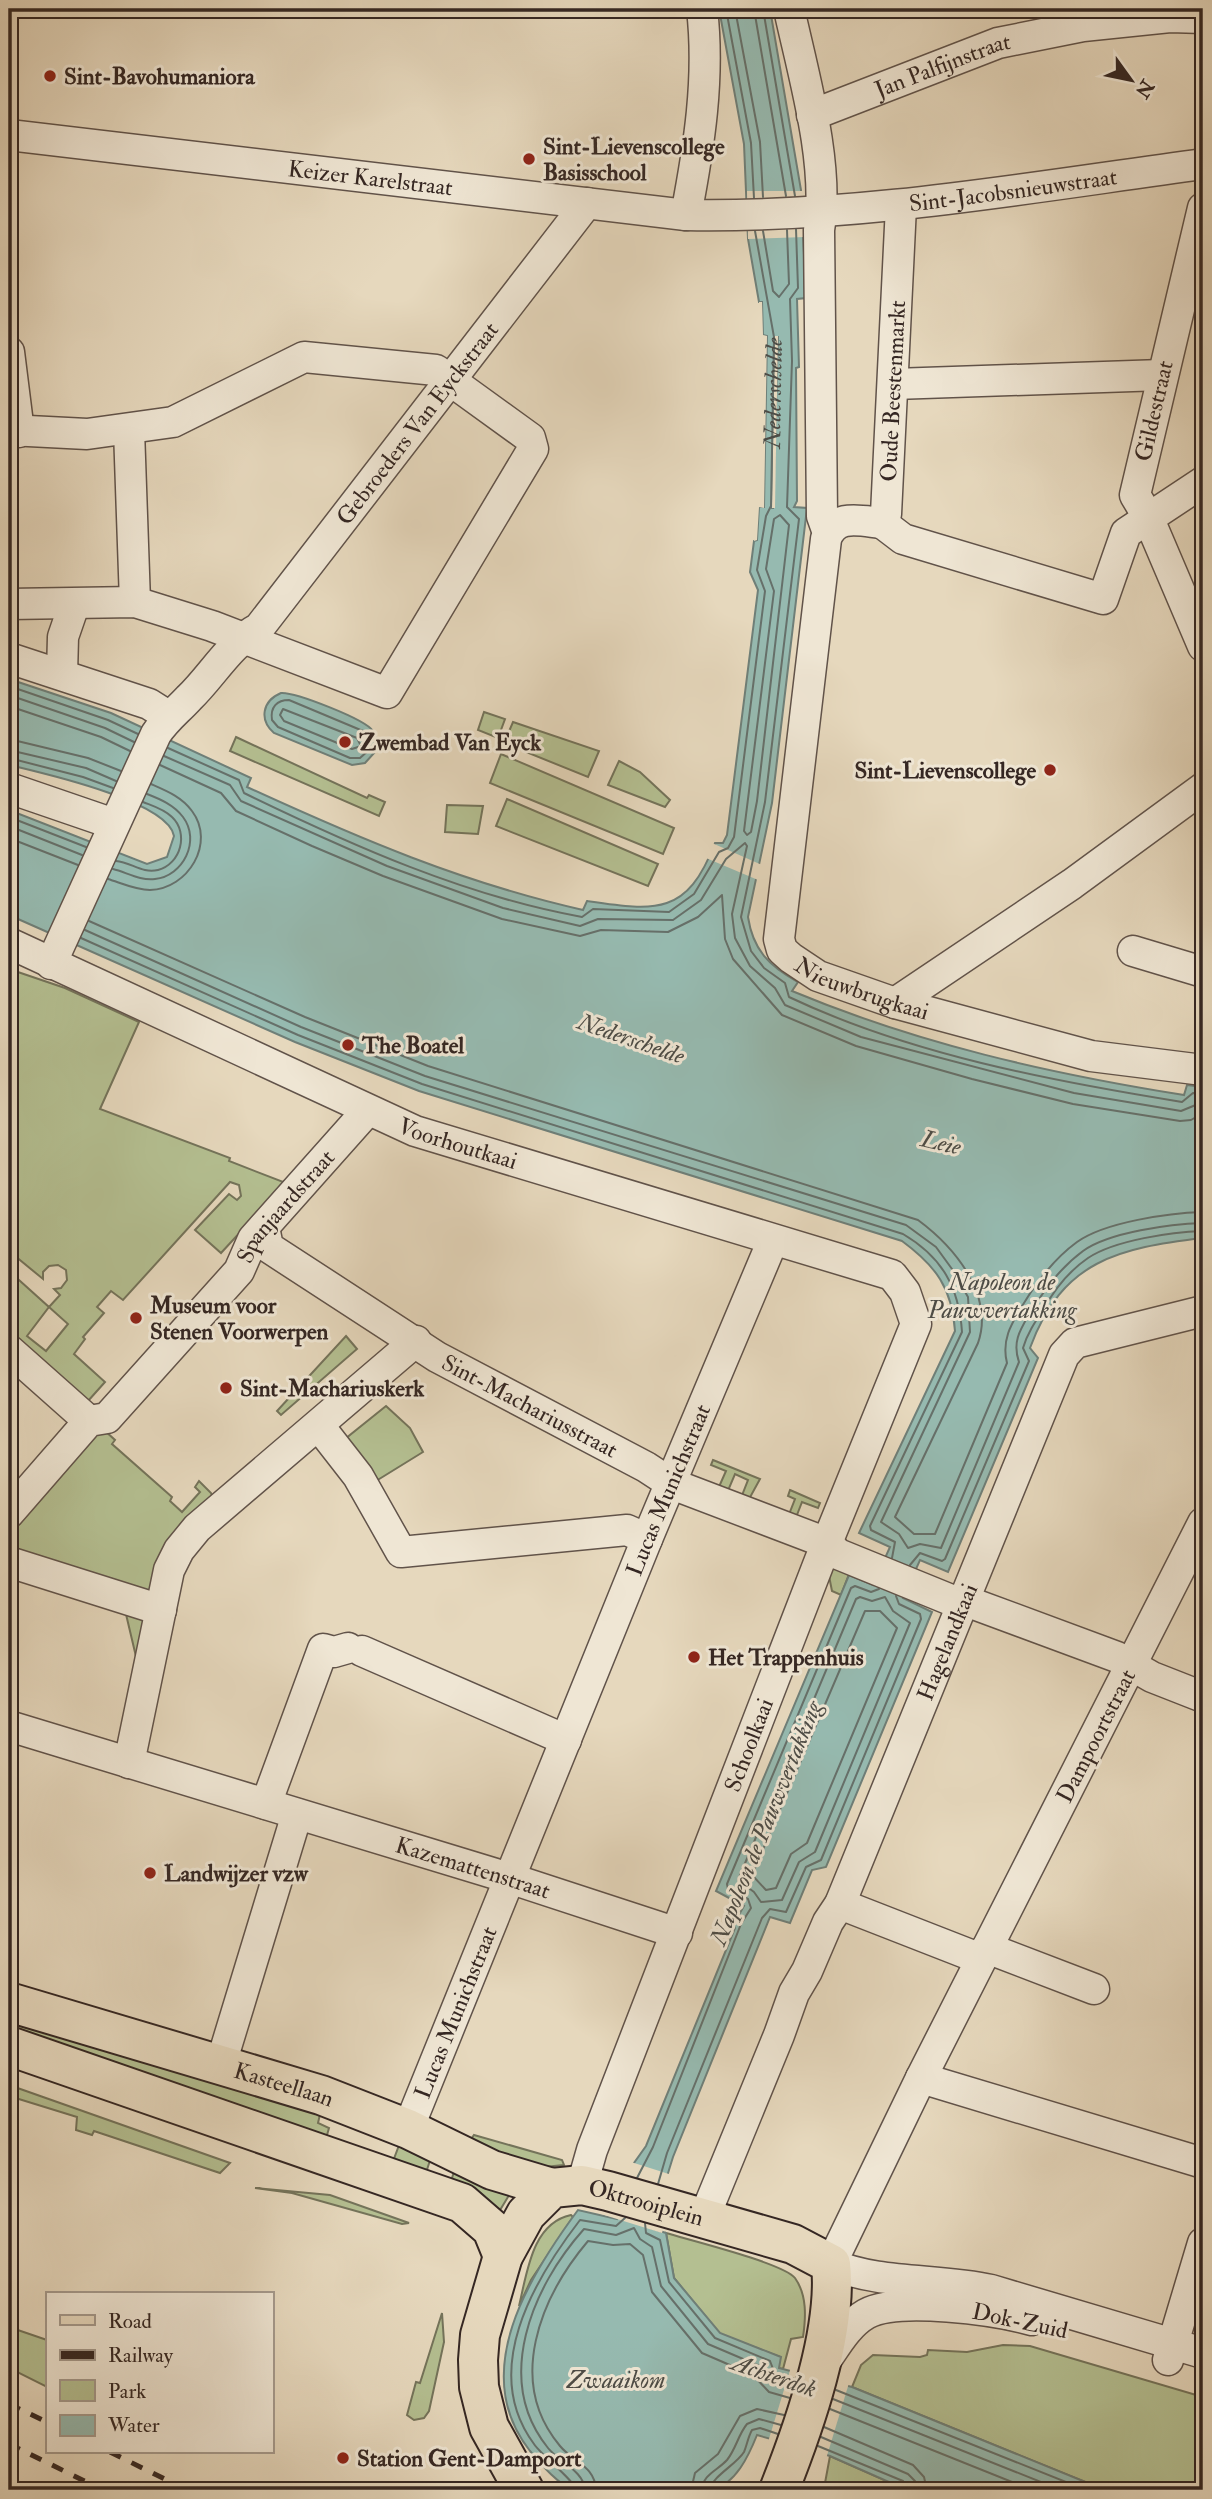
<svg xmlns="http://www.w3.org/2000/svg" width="1212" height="2499" font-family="'IM FELL Double Pica',serif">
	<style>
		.green { fill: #b4bf91; stroke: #74735a; stroke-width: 2; fill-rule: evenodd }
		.water { fill: #96bab0; stroke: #6f7f78; stroke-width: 2; fill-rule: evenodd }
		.pier { fill: #e6d8bd }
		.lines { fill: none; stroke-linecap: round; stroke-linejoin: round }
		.shore { stroke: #66706a; stroke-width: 2 }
		.minor-casing { stroke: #61534a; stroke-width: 33 }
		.major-casing { stroke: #352723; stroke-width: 42 }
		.minor { stroke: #efe6d4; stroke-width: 30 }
		.major { stroke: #e6d8bd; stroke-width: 38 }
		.rail { stroke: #352723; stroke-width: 5; stroke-dasharray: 12 12; stroke-linecap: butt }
		.poi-dot { fill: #8f2418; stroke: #efe6d4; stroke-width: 2.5 }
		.labels { text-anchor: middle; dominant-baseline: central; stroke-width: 6; stroke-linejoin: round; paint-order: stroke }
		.street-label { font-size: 23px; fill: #352723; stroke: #efe6d4 }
		.poi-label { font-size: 23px; font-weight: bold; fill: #352723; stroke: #efe6d4; text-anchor: start }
		.water-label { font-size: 24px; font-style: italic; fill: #4d4c46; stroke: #efe6d4 }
	</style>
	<rect width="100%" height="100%" fill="#e6d8bd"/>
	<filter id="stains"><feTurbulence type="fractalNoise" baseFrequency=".00286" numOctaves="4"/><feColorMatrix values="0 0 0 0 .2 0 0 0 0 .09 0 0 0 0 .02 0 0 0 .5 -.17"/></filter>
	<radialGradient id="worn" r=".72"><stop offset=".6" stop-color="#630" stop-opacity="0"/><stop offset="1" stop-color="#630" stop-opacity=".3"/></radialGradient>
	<g class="green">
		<path d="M484,712l21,7 -7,19 -20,-8z"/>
		<path d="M513,722l86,29 -11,26 -84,-34z"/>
		<path d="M236,737l131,61 2,-3 16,7 -6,14 -149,-65z"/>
		<path d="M501,754l173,74 -11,26 -173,-71z"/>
		<path d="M619,761l21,11 30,28 -5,7 -57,-22z"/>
		<path d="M507,799l151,65 -10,22 -152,-60z"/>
		<path d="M447,805l36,1 -5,28 -33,-2z"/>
		<path d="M9,969l56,19 74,34 -39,87 130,49 -1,3 54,21 6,-3 -68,74 -26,-23 34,-36 8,6 4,-4 -2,-11 -9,-3 -107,118 -12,-9 -14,16 7,6 -21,24 2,2 -11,15 31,28 -17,19 -79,-68v-62l40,36 11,-12 -6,-6 7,-1 6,-8 -1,-10 -8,-5 -9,1 -6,6v7l-34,-28zM49,1307l19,17 -22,27 -19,-15z"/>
		<path d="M346,1336l11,13 -76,66 -4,-4z"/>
		<path d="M386,1406l24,22 13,24 -47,29 -31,-42z"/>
		<path d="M104,1430l11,10 -3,4 60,53 -2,4 12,11 18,-20 -5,-5 4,-6 12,12 3,8 -65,90 -9,25 4,5 -6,44 -13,-55 -116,-62v-19l87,-98z"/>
		<path d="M713,1460l47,19 -12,22 -7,-3 7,-18 -13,-6 -8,19 -9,-4 8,-18 -15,-6z"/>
		<path d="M790,1490l30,13 -2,5 -16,-6 -7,18 -7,-3 7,-18 -7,-3z"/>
		<path d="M832,1567l19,2 -10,26 -9,-4 -3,-15z"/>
		<path d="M9,2016l312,94 -3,13 11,5 -4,14 -316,-110z"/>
		<path d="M9,2085l221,78 -10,10 -126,-42 -2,4 -16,-5 1,-13 -68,-21z"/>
		<path d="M474,2135l88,25 2,5 -30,3 -65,-26z"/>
		<path d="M401,2140l31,14 -7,22 -33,-12z"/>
		<path d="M456,2166l55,26 -14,23 -47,-31z"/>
		<path d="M255,2188l75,7 79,28 -7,1 -110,-31z"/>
		<path d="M571,2215l2,2 -42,63 -12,26c8,-33 13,-83 52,-91z"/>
		<path d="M666,2233c23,7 117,30 129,45 12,17 11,39 8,59l-12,2 -8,30 -5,-1 2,-11 -60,-23 -46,-56z"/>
		<path d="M442,2313l2,29 -15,69 -5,7 -10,2 -7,-5 9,-33 4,1z"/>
		<path d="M9,2327l38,13v47l-38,-19z"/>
		<path d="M1003,2345l27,1 173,51v93h-98l-253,-103 9,-22 12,-10 47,2 7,-2 1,-5 39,2z"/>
		<path d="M830,2456l77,34h-52l-30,-7z"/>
	</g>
	<g class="water">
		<path d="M719,9h51l31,181 5,108 -9,1 2,68 -3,1 1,133 -3,6 13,1 -35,295 -24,114c5,33 21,49 50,65l-6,9c127,53 255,82 392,104l3,-10 16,2v151c-84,10 -141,22 -173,110l8,10 -90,214 -28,-12 -17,38 29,14 -106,255 -14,3 -22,53 -20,-6 -97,240 -22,71 15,5 8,45 46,55 61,24 -2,11 73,19 253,103h-198l-77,-34 -73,-21c-8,20 -21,49 -45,55 -20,5 -54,0 -75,0 -15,0 -50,5 -63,0 -17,-6 -33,-26 -44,-39 -62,-78 -1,-175 48,-241l39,9 17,-56 12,-17 89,-218 -2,-3 11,-19 -28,-15 133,-316 24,10 17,-38 -31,-14 96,-202c-3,-43 -19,-65 -53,-90l-483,-150 -124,-49 -286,-127v-105l138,54 20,-7 7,-21c-6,-35 -132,-63 -165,-71v-86l102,34 140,65 -4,9c111,51 216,96 336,123l4,-9c69,10 100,15 128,-58h8l4,-8 31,-245 -8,-18 4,-31 3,-1 2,-33h5l3,-171 -4,-1 -1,-33h-3l-11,-63 -4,-95zM775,337h3l-5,171h-1z"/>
		<path d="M281,693c14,-1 84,26 92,38 4,6 4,13 2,21l-10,11 -13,2 -78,-32c-15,-13 -12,-32 7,-40z"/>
	</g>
	<g class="pier">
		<path d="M747,191h56l2,46 -57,2z"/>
		<path d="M759,302h3l1,33 4,1 -3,172 -5,-1 -2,33 -3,1 3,-37h4l2,-165 -3,-3z"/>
		<path d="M775,336h3l-3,172h-3z"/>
		<path d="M712,843l50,22 -4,15 -52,-22z"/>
		<path d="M631,2162l41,13 -17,51 8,3 -1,4 -61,-19 13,1z"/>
		<path d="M791,2367l58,16 -23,76 -58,-17z"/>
	</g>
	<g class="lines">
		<g class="shore">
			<path d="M726,9l25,134 3,55"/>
			<path d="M735,9l25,133 3,55"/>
			<path d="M754,9l32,187"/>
			<path d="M763,9l32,187"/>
			<path d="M796,229l2,59 -8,11 2,62 -5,146 12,12 -34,283 -24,115 10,34 13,17 21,15 4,14c120,57 262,84 393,105l11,-9 10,1"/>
			<path d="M763,231l10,60 6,6 10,-13 -2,-54"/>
			<path d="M780,515l9,10 -32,276 -6,31 -4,3 -3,-4 30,-240 -8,-22 8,-50z"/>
			<path d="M9,686l99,34 30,14"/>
			<path d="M9,695l96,33 29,14"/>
			<path d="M289,700l74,31 6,9v10l-9,8h-10l-72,-31 -6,-7c-2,-13 5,-20 17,-20z"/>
			<path d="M9,706l92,31 29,14"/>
			<path d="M283,709l74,29 4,8 -9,3 -68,-28 -4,-6z"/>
			<path d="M9,739l79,19 33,13"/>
			<path id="s1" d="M168,748l71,32 5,13c107,52 221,103 338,124l11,-8 76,3 25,-18 25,-42 9,-4 6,-11 31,-246 -8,-21 9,-54 5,-10 3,-169 -19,-106"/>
			<path d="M9,750l77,18 30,13"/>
			<path d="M164,756l66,29 11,16 146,65 116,42 77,18 18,-7 75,1 28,-20 25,-41 19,-16 2,3 -15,68 3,24 15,28 25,22 10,17 76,32 213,56 107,18 22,-9"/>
			<path d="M9,758l74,19 30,11"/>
			<path d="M160,765l61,28 15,18 76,35 71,30 119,43 78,17 21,-6 67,2 30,-15 24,-22 3,44 8,20 49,56 74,31 116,33 101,25 107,17 11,-1 12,-7"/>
			<path d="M9,817l77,30"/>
			<path d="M9,826l73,29"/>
			<path d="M9,838l69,27"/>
			<path d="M116,861c15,1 26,13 42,9 23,-6 31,-37 14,-53 -8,-8 -19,-11 -29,-15"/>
			<path d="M113,869c13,3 27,12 42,10 28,-3 46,-38 28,-62 -9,-12 -23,-18 -36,-23"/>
			<path d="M108,879c13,4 28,11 42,11 38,-1 66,-47 42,-79 -10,-14 -25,-20 -41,-27"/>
			<path d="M89,921l216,96 123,49 490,154c35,26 77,74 60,123l-83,174 19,17h21l72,-171c-6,-24 5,-40 17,-60 14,-23 31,-45 53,-61 28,-20 92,-29 126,-30"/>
			<path d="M85,930l216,97 124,49 481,149 30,22 16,22 16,28 2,35 -89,190 18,12 9,14 12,-4 21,4 78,-186c-7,-20 1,-32 11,-49 15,-24 30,-45 53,-62 26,-19 88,-27 120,-28"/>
			<path d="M81,938l217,97 124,49 481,150c39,23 56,53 59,98l-92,194 1,4 24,12 -3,16"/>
			<path d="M910,1565l10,-12 22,8 3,-2 84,-198 -6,-13c4,-14 12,-26 20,-38 11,-20 26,-39 45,-52 27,-18 84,-26 115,-27"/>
			<path d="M860,1597l12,4 13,-4 8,14 17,12 -95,229 -16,10 -17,38 -21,2 -7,-10 -16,-12 118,-281z"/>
			<path d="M865,1611h15l17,17 -90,215 -16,11 -15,34 -10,2 -14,-15z"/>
			<path d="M637,2178l16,-31 88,-223 10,-16 -3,-9 -20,-10 -1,-5 124,-296 4,-2 16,6 8,-3"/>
			<path d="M658,2184l9,-31 95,-235 8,-9 16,3 20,-45 15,-7 100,-241 -1,-5 -21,-10 -3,-8"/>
			<path d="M645,2223l1,10 14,7 9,42 46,56 55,23 5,13 20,5"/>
			<path d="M836,2390l250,100"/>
			<path d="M833,2399l228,91"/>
			<path d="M830,2409l202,81"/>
			<path d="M824,2427l89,38 11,12 3,13"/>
			<path d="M821,2437l87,37 7,7 1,9"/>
			<path d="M818,2446l85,35 4,9"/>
			<path d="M576,2490c0,-8 -34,-34 -42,-46 -54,-73 -1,-163 46,-224l36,6 9,-8"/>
			<path d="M585,2490c-1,-19 -26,-28 -37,-42 -55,-68 -16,-161 36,-219l32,6 18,-7 6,11 12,8 9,39 47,58 54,23 11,15 20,6"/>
			<path d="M596,2490c-1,-24 -23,-28 -36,-44 -54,-64 -20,-148 28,-205l25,4 17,-1 13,11 9,37 50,61 51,22 16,17 21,6"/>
			<path d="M691,2490l4,-17 23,-19 22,-38 17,-7 27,6"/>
			<path d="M702,2490c1,-16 15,-19 25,-30 9,-11 11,-25 20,-36l12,-5 22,6"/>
			<path d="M710,2490c2,-14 26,-25 34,-38 3,-7 4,-15 8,-22l8,-2 18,6"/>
		</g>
		<defs>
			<g id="minor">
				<path d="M789,9c14,64 41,156 30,221l3,286 6,17"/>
				<path id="s2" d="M812,115l186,-72 85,-17 87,-9 33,1"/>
				<path id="s3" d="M9,135l677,80c174,3 345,-28 517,-51"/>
				<path id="s4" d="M901,206l-15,308 -4,9c-22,-2 -47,-10 -56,16l-47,400 3,11 9,8 27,18 77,27 196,53 112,14"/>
				<path d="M1203,208l-68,287 13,22 55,129"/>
				<path d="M686,215c13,-68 24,-137 16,-206"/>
				<path d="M9,352l10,80"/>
				<path d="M894,384l268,-9"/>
				<path d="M9,430l78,4 86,-12 131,-65 132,13 94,68 3,11 -146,244 -175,-67 -77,-24 -126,2"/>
				<path d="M129,430l6,172"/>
				<path d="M882,523l21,16 200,60 23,-66 77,-51"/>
				<path d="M9,658l140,46 19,12"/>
				<path d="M62,674l1,-37 11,-32"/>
				<path d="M9,788l105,36"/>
				<path id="s5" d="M9,943l406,188 477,144 13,17 11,32 -96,236 -228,590 -10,35"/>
				<path d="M1133,951l70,21"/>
				<path id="s6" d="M51,964l105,-230c10,-15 21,-23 33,-36 24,-23 40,-54 70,-70l328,-425"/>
				<path d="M895,1003l177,-119 131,-96"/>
				<path id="s7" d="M264,1227l4,20 169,110 209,110 26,17 155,59 11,11 113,46h12l154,57 35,20 51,20"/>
				<path d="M9,1350l80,71"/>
				<path d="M319,1426l39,50 43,76 226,-22 20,9"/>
				<path id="s8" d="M9,1513l80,-92 18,-3 132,-147 14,-32 114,-128"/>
				<path d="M1203,1523l-282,555 -90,186c49,21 107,14 160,26l212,63"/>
				<path d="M9,1562l152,48"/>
				<path d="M362,1651l204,89"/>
				<path id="s9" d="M9,1726l500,152 168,55"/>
				<path d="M129,1763l40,-193 10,-20 18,-22 219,-187"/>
				<path d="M266,1804l57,-155 11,3 14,-4"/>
				<path d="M840,1904l141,55"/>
				<path d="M987,1948l107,41"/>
				<path d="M220,2067l77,-253"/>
				<path d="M921,2078l282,85"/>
				<path id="s10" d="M408,2129l239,-590 126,-299"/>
				<path id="s11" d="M704,2218l75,-183 15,-42 13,-22 21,-49 12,-18 224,-549 11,-12 128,-32"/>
				<path d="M1168,2360l35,-117"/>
				<path d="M824,2363c12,-17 23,-38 42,-49 32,-18 130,-4 166,6"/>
			</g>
			<g id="major">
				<path id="s12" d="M9,2002l312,93 87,34 84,41 60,18"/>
				<path d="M9,2046l453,157 30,26 11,27"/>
				<path id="s13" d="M524,2490l-35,-63 -10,-40 -1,-27 2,-25 23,-79 23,-42 26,-26 30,-3 26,6 185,53 38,20c7,68 -27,163 -52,226"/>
			</g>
		</defs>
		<use href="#minor" class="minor-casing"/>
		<use href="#major" class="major-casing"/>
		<use href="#minor" class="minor"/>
		<use href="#major" class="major"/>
		<g class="rail">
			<path d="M9,2404l38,18"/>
			<path d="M9,2444l94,46"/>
			<path d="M110,2452l77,38"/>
		</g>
	</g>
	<g class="poi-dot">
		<circle cx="50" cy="76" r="7"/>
		<circle cx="529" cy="159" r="7"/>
		<circle cx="345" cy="742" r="7"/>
		<circle cx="1050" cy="770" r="7"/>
		<circle cx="348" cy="1045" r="7"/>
		<circle cx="136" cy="1318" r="7"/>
		<circle cx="226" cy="1388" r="7"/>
		<circle cx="694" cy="1657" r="7"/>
		<circle cx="150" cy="1873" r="7"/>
		<circle cx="343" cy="2458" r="7"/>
	</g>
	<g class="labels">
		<g class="street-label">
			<text stroke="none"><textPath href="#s2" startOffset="140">Jan Palfijnstraat</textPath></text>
			<text stroke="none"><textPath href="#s3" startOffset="364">Keizer Karelstraat</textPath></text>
			<text stroke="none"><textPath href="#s3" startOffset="1010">Sint-Jacobsnieuwstraat</textPath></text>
			<text transform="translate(893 391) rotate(-87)">Oude Beestenmarkt</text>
			<text transform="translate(1154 411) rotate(-77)">Gildestraat</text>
			<text stroke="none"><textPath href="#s6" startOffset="660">Gebroeders Van Eyckstraat</textPath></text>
			<text stroke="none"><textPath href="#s4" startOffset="887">Nieuwbrugkaai</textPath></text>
			<text stroke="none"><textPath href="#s5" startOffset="492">Voorhoutkaai</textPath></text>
			<text stroke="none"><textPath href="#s8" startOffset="418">Spanjaardstraat</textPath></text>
			<text stroke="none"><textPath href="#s7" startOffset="327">Sint-Machariusstraat</textPath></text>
			<text stroke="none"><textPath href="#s10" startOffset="690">Lucas Munichstraat</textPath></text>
			<text stroke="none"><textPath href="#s11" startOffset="626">Hagelandkaai</textPath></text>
			<text transform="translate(1096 1736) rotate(-63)">Dampoortstraat</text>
			<text transform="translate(749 1745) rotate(-69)">Schoolkaai</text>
			<text stroke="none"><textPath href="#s9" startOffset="485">Kazemattenstraat</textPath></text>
			<text stroke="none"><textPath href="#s10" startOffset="126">Lucas Munichstraat</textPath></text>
			<text stroke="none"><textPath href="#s12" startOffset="287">Kasteellaan</textPath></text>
			<text stroke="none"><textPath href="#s13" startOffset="429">Oktrooiplein</textPath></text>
			<text transform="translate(1020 2321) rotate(12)">Dok-Zuid</text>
		</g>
		<g class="poi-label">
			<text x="64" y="76">Sint-Bavohumaniora</text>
			<text x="543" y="146">Sint-Lievenscollege<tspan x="543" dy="26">Basisschool</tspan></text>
			<text x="359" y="742">Zwembad Van Eyck</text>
			<text x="1036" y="770" text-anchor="end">Sint-Lievenscollege</text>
			<text x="362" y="1045">The Boatel</text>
			<text x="150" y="1305">Museum voor<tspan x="150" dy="26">Stenen Voorwerpen</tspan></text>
			<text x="240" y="1388">Sint-Machariuskerk</text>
			<text x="708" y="1657">Het Trappenhuis</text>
			<text x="164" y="1873">Landwijzer vzw</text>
			<text x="357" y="2458">Station Gent-Dampoort</text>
		</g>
		<g class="water-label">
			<text stroke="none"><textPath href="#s1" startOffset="1094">Nederschelde</textPath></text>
			<text transform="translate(631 1039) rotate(19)">Nederschelde</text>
			<text transform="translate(941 1143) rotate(13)">Leie</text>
			<text x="1002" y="1282">Napoleon de<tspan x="1002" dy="28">Pauwvertakking</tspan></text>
			<text transform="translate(766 1823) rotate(-68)">Napoleon de Pauwvertakking</text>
			<text transform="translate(774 2376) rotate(19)">Achterdok</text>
			<text x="616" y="2380">Zwaaikom</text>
		</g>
	</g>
	<rect width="1212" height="2499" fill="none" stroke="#e6d8bd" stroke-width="35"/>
	<rect x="10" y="10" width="1191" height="2478" fill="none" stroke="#352723" stroke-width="3.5"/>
	<rect x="18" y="18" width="1177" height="2464" fill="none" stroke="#352723" stroke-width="2"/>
	<rect x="46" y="2292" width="228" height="161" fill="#efe6d4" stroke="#a59a8d" stroke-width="2"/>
	<rect x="60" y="2315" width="35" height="10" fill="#e6d8bd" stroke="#a59a8d" stroke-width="2"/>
	<text x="108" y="2328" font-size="21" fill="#352723">Road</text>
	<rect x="60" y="2350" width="35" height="10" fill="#352723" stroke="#a59a8d" stroke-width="2"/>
	<text x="108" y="2362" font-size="21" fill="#352723">Railway</text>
	<rect x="60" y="2380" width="35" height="21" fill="#b4bf91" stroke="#a59a8d" stroke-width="2"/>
	<text x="108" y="2398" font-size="21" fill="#352723">Park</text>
	<rect x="60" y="2415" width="35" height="21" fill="#96bab0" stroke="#a59a8d" stroke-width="2"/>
	<text x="108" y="2432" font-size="21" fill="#352723">Water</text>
	<g transform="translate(1131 80) rotate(123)" stroke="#efe6d4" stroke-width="5" paint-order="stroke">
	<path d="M0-5L12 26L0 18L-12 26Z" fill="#352723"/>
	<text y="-10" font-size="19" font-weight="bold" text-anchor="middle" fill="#352723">N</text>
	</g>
	<rect width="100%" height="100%" filter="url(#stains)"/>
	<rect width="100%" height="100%" fill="url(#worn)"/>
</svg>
